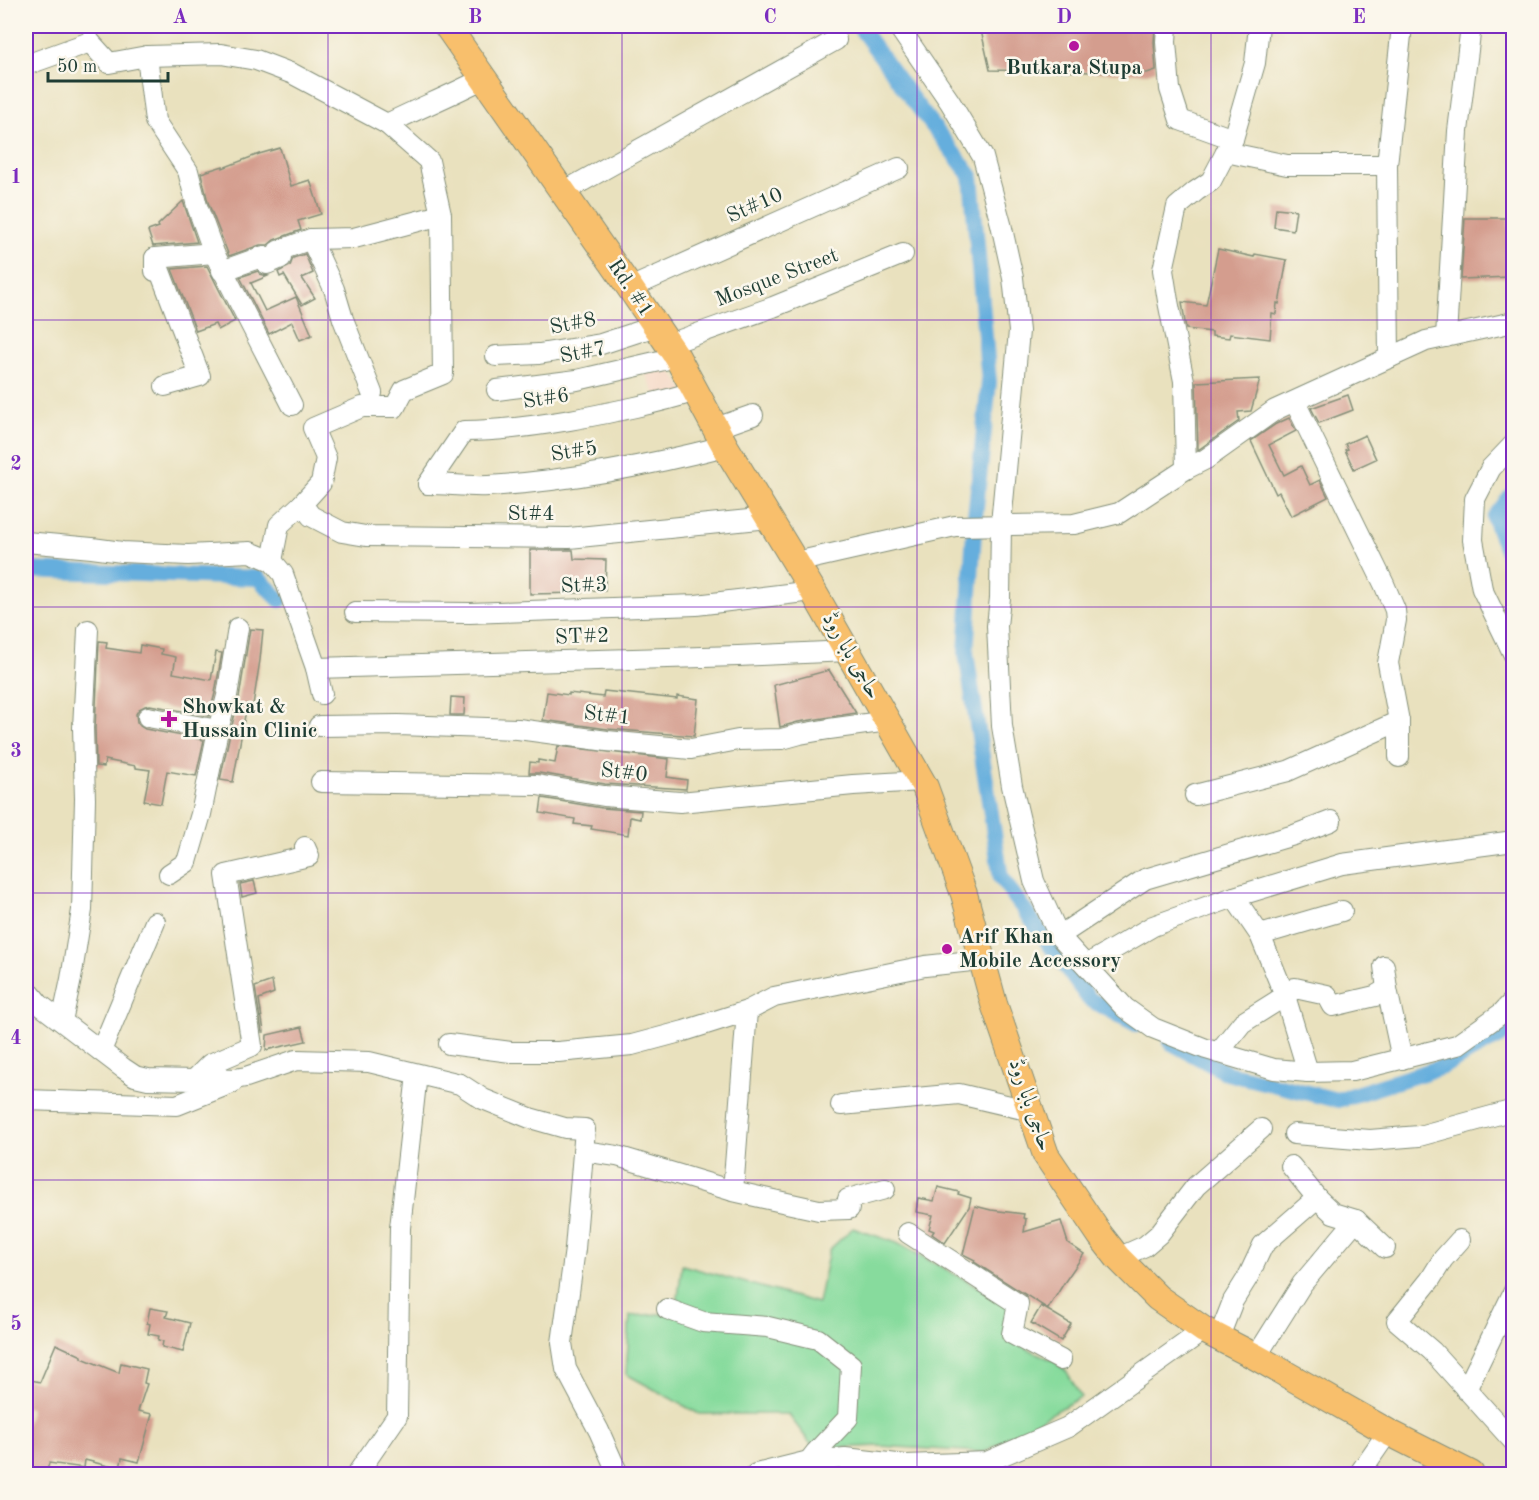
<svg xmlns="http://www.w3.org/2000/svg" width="1539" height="1500" font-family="'Old Standard TT',Amiri,serif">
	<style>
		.built { fill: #f4d3c0 }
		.green { fill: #87db9d; stroke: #538c68; stroke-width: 1.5 }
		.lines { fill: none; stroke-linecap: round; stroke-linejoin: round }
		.canal { stroke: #65aedd; stroke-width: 16 }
		.building { fill: #d49d8e }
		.minor-casing { stroke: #848f79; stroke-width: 22 }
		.major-casing { stroke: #848f79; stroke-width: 28 }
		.minor { stroke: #fff; stroke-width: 20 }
		.major { stroke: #f8bf6c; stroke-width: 26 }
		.grid { fill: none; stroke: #7b2cbf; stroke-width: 1.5; stroke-opacity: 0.55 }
		.poi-dot { fill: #b5179e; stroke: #fbf7ec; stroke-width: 2 }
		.labels { text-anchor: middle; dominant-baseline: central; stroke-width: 5; stroke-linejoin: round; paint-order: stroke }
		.poi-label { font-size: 21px; font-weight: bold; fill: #1f3d34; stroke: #fbf7ec; text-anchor: start }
		.street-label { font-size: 21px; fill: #1f3d34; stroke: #fbf7ec }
		.neatline { fill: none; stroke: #7b2cbf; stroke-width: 2 }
		.grid-label { font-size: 20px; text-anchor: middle; font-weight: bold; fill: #7b2cbf }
	</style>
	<rect width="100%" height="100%" fill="#fbf7ec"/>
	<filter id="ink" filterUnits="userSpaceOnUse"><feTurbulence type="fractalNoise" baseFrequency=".0167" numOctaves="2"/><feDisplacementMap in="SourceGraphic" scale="12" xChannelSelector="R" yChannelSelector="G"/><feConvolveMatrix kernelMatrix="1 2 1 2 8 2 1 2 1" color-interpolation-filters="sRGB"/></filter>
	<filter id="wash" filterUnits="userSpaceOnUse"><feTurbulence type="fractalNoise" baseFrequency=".008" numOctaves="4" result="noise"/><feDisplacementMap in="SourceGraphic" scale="24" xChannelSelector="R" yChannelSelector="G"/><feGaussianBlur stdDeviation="1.35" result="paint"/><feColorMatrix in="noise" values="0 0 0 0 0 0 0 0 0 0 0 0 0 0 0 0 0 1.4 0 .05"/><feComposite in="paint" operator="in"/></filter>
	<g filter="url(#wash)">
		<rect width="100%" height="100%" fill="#e9e1be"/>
		<path class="built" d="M664,362l22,30 -29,7 -13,-29z"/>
		<path class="green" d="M853,1228l44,15 85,46 29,17 -6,32 49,23 13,11 14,25 -97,55 -105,-6 -48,2 -15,3 -28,-37h-89l-73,-40 4,-58 46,-3 6,-48 136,38 11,-53z"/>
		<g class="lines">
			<g class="canal">
				<path d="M859,26l54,74 58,76 18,206 -14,135 -9,136 35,225 88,121 47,25"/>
				<path d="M1514,492l-20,26 20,51"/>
				<path d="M26,570l232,8 22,22"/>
				<path d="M1170,1042l57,31 110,27 105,-33 72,-39"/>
			</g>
		</g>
		<g id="blocks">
			<g class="building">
				<path d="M980,26h175l-1,17 2,27 -9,3 -157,-3z"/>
				<path d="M280,148l11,38 19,-6 11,34 -23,7 3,9 -27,10 -6,5h-8l-31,11 -21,-54 -7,-29 22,-7v2l36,-14z"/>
				<path d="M183,201l14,41 -44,4 -5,-15 11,-4 -1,-2z"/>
				<path d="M1276,208l20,2 -3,20 -19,-3z"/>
				<path d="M1465,218h44v59l-48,2z"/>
				<path d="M1218,249l36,8 1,-3 32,6 -8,44 -2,-1 -1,11 -4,-1 -2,26 -40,-5 -1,4 -17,-2v-4l-26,-3 -4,-27 24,3z"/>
				<path d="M305,254l8,19 -11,5 13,20 -13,7 -18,-30 -4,2 -2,-5 12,-6 3,-8z"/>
				<path d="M207,266l28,55 -17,9 -3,-6 -19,7 -24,-62z"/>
				<path d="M258,271l2,3 8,2 -17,7 14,28 31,-14 16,38 -12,5 -8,-18 -23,12 -29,-57z"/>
				<path d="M1260,379l-9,32 -13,1 1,9 -41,29 -2,-68z"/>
				<path d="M1348,395l5,15 -34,13 -8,-15z"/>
				<path d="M1289,418l7,13 -27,14 15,30 17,-9 9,19 10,-5 8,17 -37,19 -12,-24 -3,2 -25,-53 25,-17z"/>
				<path d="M1365,435l11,24 -22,10 -9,-19 3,-1 -3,-5z"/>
				<path d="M530,550h43l1,9 32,1 -1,31 -23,-1v3l-52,1z"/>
				<path d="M250,629l13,1 -3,30 -7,45 -6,-1 -14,78 -13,-2 10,-47 9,-35z"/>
				<path d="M99,641l8,1 -1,6 33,5 1,-8 22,4 -1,5 15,3 -3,16 38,7 5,-28 6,1 -7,40 -6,23 -59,-11 -5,1 -6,3 -3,5 1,8 3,4 5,3 59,11 -8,36 -29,-5 -6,33 -17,-3 6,-31 -14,-2v-2l-31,-6 -1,7 -8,-1 -1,-38z"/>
				<path d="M829,670l27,43 -58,9 -18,5 -6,-42z"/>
				<path d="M604,691l73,8v-3l21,3 -4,37 -86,-7 -65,-9 4,-28 22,3v-2l34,4z"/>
				<path d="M451,697l14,1 -1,17h-14z"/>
				<path d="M558,746l111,13 -2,18 20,3 -1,9 -81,-5 -66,-11h-10l1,-11 8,1v-3l17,3z"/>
				<path d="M542,798l60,10 39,3 -1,8 -10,-2 -2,18 -37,-6 1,-3 -18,-2 1,-5 -35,-6z"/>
				<path d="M254,881l3,12 -15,4 -2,-13z"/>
				<path d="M272,981l2,12 -15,6 5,33h-2l-7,-45z"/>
				<path d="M302,1027l4,14 -40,9 1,-15z"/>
				<path d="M938,1187l21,5 -1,2 13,4 -2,9 -24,36 -13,-9 2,-3 -5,-2 4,-14 -17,-3 2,-14 16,3z"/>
				<path d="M975,1206l16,4 33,4 -1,4 3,1 -2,13 37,-11 7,22 16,11 -20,29 -16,26 -74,-47 1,-2 -12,-6z"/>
				<path d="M1041,1306l30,18 -10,17 -30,-18z"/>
				<path d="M150,1308l18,3 -2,6 24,6 -7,29 -21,-5 1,-6 -5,-1 1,-4 -11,-2 2,-10 -3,-1z"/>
				<path d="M56,1344l26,12v2l37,15 2,-10 26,6 -3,14 3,1 -9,27 14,3 -13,48 -17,-4 -2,11 -35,-9 -1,8 -35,-5 -3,11h-20v-49l5,-17 -5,-1v-28l14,3z"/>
			</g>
		</g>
	</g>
	<g filter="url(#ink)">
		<use href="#blocks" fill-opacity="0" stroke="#848f79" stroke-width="1.5"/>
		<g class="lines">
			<defs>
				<g id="minor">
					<path d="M898,26l52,76 33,55 18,67 12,54 6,53 -18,193 -1,74 -3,28 5,100 10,60 22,95 25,55 66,72 28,20 53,21 68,20 34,3 44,-1 105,-26 45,-32 12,-13"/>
					<path d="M1167,26l-1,16 4,47 10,31 53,19"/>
					<path d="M90,42l19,21 38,-7 74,-2 35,6 37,14 94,50 42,37 12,54 2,159 -39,16 -9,17h-33l-49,21 13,30 -5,25 -19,21 -23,21 -7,36"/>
					<path d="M147,56l8,65 33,50 9,35 17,47 78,152"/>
					<path d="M26,65l64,-23"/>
					<path d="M387,124c32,-16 65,-29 97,-46"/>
					<path d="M1226,152l61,13h100"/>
					<path d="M563,192l273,-152"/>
					<path d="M311,239l23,50 9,30 29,74"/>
					<path d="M155,258l45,118 -35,10"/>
					<path d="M155,271v-13l59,-5"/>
					<path d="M222,271l42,-15 3,8 14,-6 -3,-7 33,-12 43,-1 87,-23"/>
					<path d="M630,288l269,-120"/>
					<path d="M1446,337l12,-206 13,-105"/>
					<path d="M669,344l104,-37 130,-53"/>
					<path d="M496,356l43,-2 62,-10 55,-18"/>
					<path d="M1389,358l-2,-193 15,-139"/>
					<path d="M497,390l80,-10 100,-23"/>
					<path d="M1295,402l89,182 11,26 1,10 -8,43 11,58v36"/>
					<path d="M716,428l37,-13"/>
					<path d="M1514,444l-23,24 -16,31 -2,41 9,49 32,66"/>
					<path d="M1186,469l-2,-88 -16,-80 -5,-31 14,-63 19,-16 15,-10 22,-42 22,-76 4,-37"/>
					<path d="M428,484c19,0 40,3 60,2 80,-5 159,-20 237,-40"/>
					<path d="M428,484l36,-53c36,0 71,-5 106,-11 43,-8 85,-16 126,-29"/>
					<path d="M302,504l9,12 31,16 24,4 203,2 200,-20"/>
					<path d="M26,542l66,6 30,4 66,3 62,-3 22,9 11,13 33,94 6,26"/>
					<path d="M796,562l159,-36 119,-2 45,-11 67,-44 20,-10 69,-49 151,-69 88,-19"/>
					<path d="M355,612l115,1 226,-8 117,-14"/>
					<path d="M316,668l422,-12 110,-5"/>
					<path d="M148,717l70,13"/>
					<path d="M319,726l79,-1 120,4 89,12 84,8 47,-9 44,-1 18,-5 29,-5 59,-8"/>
					<path d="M321,782l216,3 67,11 76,6 173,-17 69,-4"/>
					<path d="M1195,795l93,-24 111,-50"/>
					<path d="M169,874l18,-12 14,-48 17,-84 9,-34 11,-68"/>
					<path d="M1234,897l26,38 25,61 23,76"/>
					<path d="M1260,935l82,-24"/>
					<path d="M1059,936l86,-57 149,-44 37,-14"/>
					<path d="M1086,965l67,-39 81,-29 108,-33 172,-23"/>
					<path d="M1384,966l3,23 15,70"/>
					<path d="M26,988l13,16 84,64 12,8 13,3 46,1 22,-2 19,1 11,-2 50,-17 73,2 91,22 23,15 47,19 35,10 20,1 -10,120 -13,94 4,26 33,62 19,43"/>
					<path d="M62,1021l9,-42 11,-69 3,-111 -2,-71 5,-98"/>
					<path d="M449,1044l62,8h47l74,-7 52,-14 63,-20 27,-14 151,-31 56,-6"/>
					<path d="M101,1051l54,-129"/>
					<path d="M1218,1053l24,-30 43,-27 10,-8 32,7 6,11 42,-10 12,-7"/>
					<path d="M194,1080l16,-16 42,-18 -26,-171 83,-19 -4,-9"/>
					<path d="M26,1100l151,5 55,-22"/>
					<path d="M841,1105l118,-11 72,17"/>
					<path d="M1294,1134l76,6 49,-4 95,-26"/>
					<path d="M583,1151l34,5 116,35 31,7 55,12 30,-1"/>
					<path d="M1291,1166l26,32 16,15 23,7 29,28"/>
					<path d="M733,1191l14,-180"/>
					<path d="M848,1199l37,-10"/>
					<path d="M908,1233l110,71 -6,30 49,26"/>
					<path d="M1460,1240l-17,19 -13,21 -33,41 35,30 82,91"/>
					<path d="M1118,1258l27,-12 14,-12 37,-48 65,-57"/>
					<path d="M667,1309l36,13 65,5 50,12 33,26 -3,53 -32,34 -7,9"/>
					<path d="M1219,1337l14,-36 15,-24 15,-32 54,-47"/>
					<path d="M1256,1357l46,-73 54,-64"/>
					<path d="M1466,1390l48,-99"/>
					<path d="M357,1474l40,-58 3,-188 17,-154"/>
					<path d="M756,1474l53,-13 36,-3 61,7 81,-3 81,-35 136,-97"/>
					<path d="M1359,1474l29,-42"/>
				</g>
				<path id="major" d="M447,26l183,262 47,69 48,89 88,145 112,196 39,107 30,110 52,151 54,80 18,23 40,40 46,32 52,27 132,75 83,42"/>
			</defs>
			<use href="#minor" class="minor-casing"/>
			<use href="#major" class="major-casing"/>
			<use href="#minor" class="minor"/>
			<use href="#major" class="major"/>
		</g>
	</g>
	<path class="grid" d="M328,26v1448M622,26v1448M917,26v1448M1211,26v1448M26,320h1488M26,607h1488M26,893h1488M26,1180h1488"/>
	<g class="poi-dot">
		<circle cx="1074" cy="46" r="6"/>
		<path d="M166 710h6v6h6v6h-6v6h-6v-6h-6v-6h6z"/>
		<circle cx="947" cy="949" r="6"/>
	</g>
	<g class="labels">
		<g class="poi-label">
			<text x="1074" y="68" text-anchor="middle">Butkara Stupa</text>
			<text x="182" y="707">Showkat &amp;<tspan x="182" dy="24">Hussain Clinic</tspan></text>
			<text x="959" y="937">Arif Khan<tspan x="959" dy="24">Mobile Accessory</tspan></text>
		</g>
		<g class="street-label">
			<text transform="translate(755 206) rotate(-24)">St#10</text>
			<text transform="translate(777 278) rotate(-21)">Mosque Street</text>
			<text transform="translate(630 288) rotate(56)">Rd. #1</text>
			<text transform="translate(573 324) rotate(-11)">St#8</text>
			<text transform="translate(583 353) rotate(-11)">St#7</text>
			<text transform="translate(546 399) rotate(-9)">St#6</text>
			<text transform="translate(574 452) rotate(-9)">St#5</text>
			<text x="531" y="514">St#4</text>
			<text transform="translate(584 586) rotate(-2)">St#3</text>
			<text transform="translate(582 637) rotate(-2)">ST#2</text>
			<text transform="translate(851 656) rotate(60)">حاجی بابا روڈ</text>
			<text transform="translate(607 716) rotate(6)">St#1</text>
			<text transform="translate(624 773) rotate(6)">St#0</text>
			<text transform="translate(1030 1105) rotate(71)">حاجی بابا روڈ</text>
		</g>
	</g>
	<rect width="1539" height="1500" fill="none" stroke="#fbf7ec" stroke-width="66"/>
	<path d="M48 72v9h120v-9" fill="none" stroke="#1f3d34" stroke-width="3"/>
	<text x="57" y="72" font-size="18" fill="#1f3d34" stroke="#fbf7ec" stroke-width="4.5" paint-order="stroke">50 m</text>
	<rect x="33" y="33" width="1473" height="1434" class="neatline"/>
	<g class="grid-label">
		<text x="180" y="23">A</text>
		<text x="475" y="23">B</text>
		<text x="770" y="23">C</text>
		<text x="1064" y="23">D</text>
		<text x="1359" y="23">E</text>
		<text x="16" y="183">1</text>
		<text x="16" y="470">2</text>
		<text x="16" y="757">3</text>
		<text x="16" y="1044">4</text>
		<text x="16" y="1330">5</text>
	</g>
</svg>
